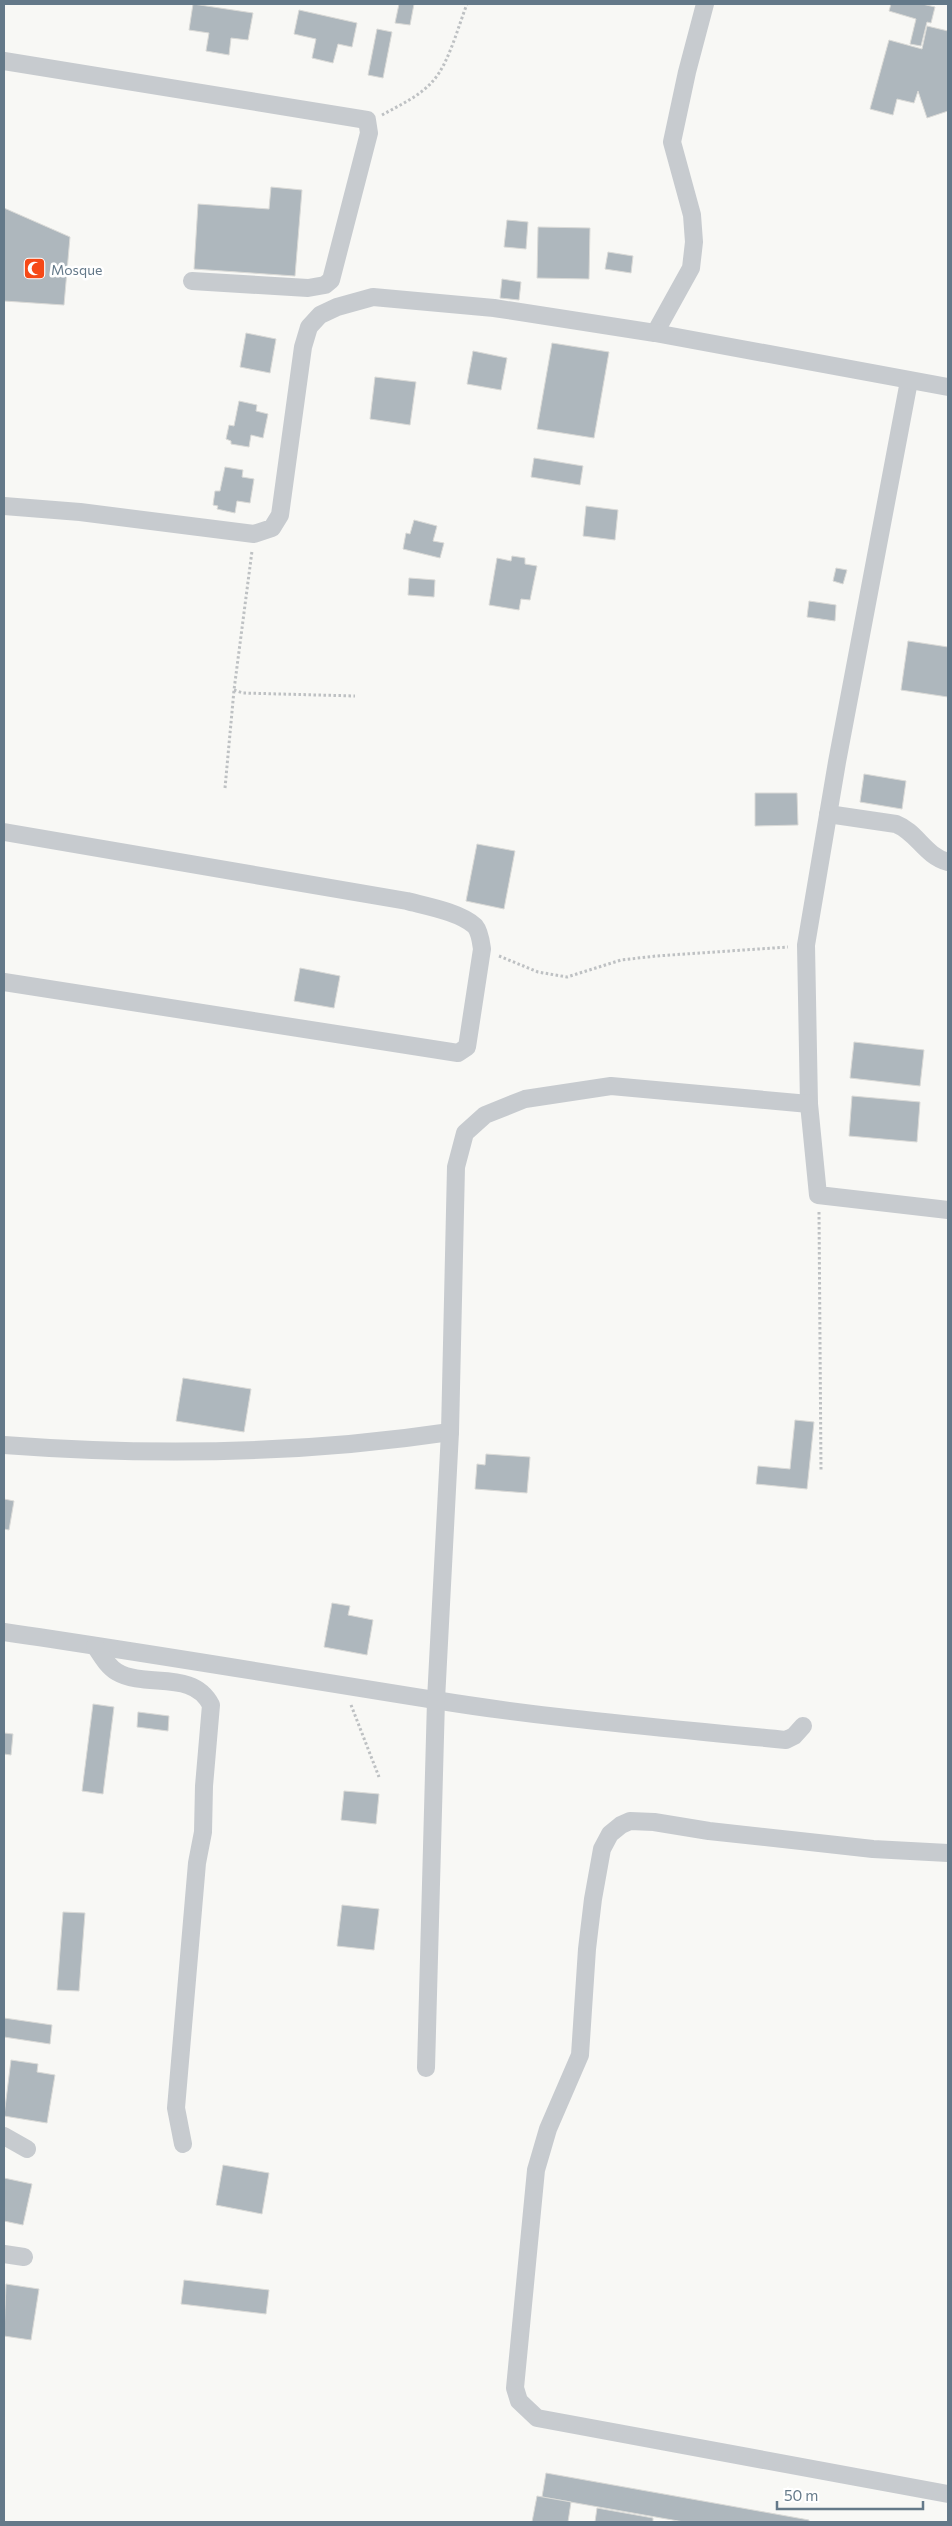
<svg xmlns="http://www.w3.org/2000/svg" width="952" height="2526" font-family="Commissioner,sans-serif">
	<style>
		.building { fill: #aeb7bd; stroke: #dadad7 }
		.lines { fill: none; stroke-linecap: round; stroke-linejoin: round }
		.path { stroke: #bec1c3; stroke-width: 3; stroke-dasharray: 2.5 2.5; stroke-linecap: butt }
		.street { stroke: #c7cbcf; stroke-width: 18 }
		.labels { text-anchor: middle; dominant-baseline: central; stroke-width: 5; stroke-linejoin: round; paint-order: stroke }
		.poi-label { font-size: 14px; fill: #647989; stroke: #fff; text-anchor: start }
	</style>
	<rect width="100%" height="100%" fill="#f8f8f5"/>
	<g class="building">
		<path d="M193,4l60,9 -5,27 -17,-2 -2,17 -23,-4 3,-18 -20,-3z"/>
		<path d="M399,4h15l-4,21 -15,-2z"/>
		<path d="M891,4h31l13,3 -4,16 -4,-1 -6,24 -11,-2 6,-25 -27,-8z"/>
		<path d="M299,10l58,13 -5,24 -14,-3 -5,19 -21,-5 4,-19 -22,-5z"/>
		<path d="M927,26l21,5v80l-21,7 -9,-27 -4,12 -17,-4 -4,16 -23,-6 19,-69 33,9z"/>
		<path d="M377,29l15,3 -9,46 -15,-3z"/>
		<path d="M271,187l31,3 -7,86 -101,-7 4,-65 71,5z"/>
		<path d="M4,208l66,29 -6,68 -60,-4z"/>
		<path d="M507,220l21,2 -2,27 -22,-2z"/>
		<path d="M538,227l52,1 -1,51 -52,-1z"/>
		<path d="M608,252l25,4 -2,17 -26,-4z"/>
		<path d="M502,279l19,3 -2,18 -19,-2z"/>
		<path d="M246,333l30,6 -6,34 -30,-6z"/>
		<path d="M552,343l57,9 -15,86 -57,-9z"/>
		<path d="M473,351l34,7 -6,32 -34,-6z"/>
		<path d="M375,377l41,5 -6,43 -40,-6z"/>
		<path d="M239,401l18,4 -1,6 12,3 -5,24 -12,-3 -2,12 -18,-3v-3l-5,-2 3,-14 5,1z"/>
		<path d="M534,458l49,8 -3,19 -49,-8z"/>
		<path d="M225,467l18,3 -1,7 12,2 -4,24 -13,-2 -2,12 -18,-4 1,-3 -5,-1 2,-14h5z"/>
		<path d="M586,506l32,4 -3,30 -32,-4z"/>
		<path d="M414,520l23,6 -4,15 11,2 -4,15 -37,-9 3,-16 4,1z"/>
		<path d="M512,556l13,2v6l12,2 -7,34 -9,-1 -2,11 -30,-5 8,-47 14,3z"/>
		<path d="M836,568l11,2 -4,14 -10,-3z"/>
		<path d="M409,578l26,2 -1,17 -26,-2z"/>
		<path d="M809,601l27,4 -1,16 -28,-4z"/>
		<path d="M908,641l40,6v50l-47,-7z"/>
		<path d="M864,774l42,7 -4,28 -42,-7z"/>
		<path d="M755,793h42l1,32 -43,1z"/>
		<path d="M477,844l38,7 -11,58 -38,-8z"/>
		<path d="M300,968l40,8 -6,32 -40,-7z"/>
		<path d="M854,1042l70,8 -4,36 -70,-8z"/>
		<path d="M852,1096l68,6 -3,40 -68,-6z"/>
		<path d="M183,1378l68,11 -7,43 -68,-11z"/>
		<path d="M795,1420l19,2 -7,67 -51,-5 2,-18 32,3z"/>
		<path d="M486,1454l44,3 -3,36 -52,-4 2,-25 8,1z"/>
		<path d="M4,1499l10,2 -5,29 -5,-1z"/>
		<path d="M332,1603l18,3 -2,9 25,5 -6,35 -43,-8z"/>
		<path d="M93,1704l21,3 -11,87 -21,-3z"/>
		<path d="M138,1712l31,4 -1,15 -31,-4z"/>
		<path d="M4,1733l9,1 -2,21 -7,-1z"/>
		<path d="M344,1791l35,3 -3,30 -35,-4z"/>
		<path d="M342,1905l37,4 -5,41 -37,-4z"/>
		<path d="M63,1912l22,1 -6,78 -22,-1z"/>
		<path d="M4,2018l48,7 -2,19 -46,-7z"/>
		<path d="M11,2060l27,4 -1,8 18,3 -8,48 -43,-7z"/>
		<path d="M223,2165l46,8 -7,41 -46,-9z"/>
		<path d="M4,2178l28,6 -9,41 -19,-4z"/>
		<path d="M184,2280l85,10 -3,24 -85,-10z"/>
		<path d="M6,2284l33,5 -8,51 -27,-4z"/>
		<path d="M546,2473l263,47v2h-125l-142,-25z"/>
		<path d="M537,2496l34,6 -3,20h-36z"/>
		<path d="M597,2508l56,10v4h-58z"/>
	</g>
	<g class="lines">
		<g class="path">
			<path d="M382,115c18,-10 38,-19 51,-34 16,-18 25,-54 34,-77"/>
			<path d="M234,690l9,3 112,3"/>
			<path d="M225,788l9,-98 18,-139"/>
			<path d="M499,956l39,16 29,5 54,-17 35,-4 132,-9"/>
			<path d="M819,1212l2,259"/>
			<path d="M351,1705l28,72"/>
		</g>
		<g class="street">
			<path d="M4,61l363,59 2,13 -38,147 -6,5 -17,3 -116,-7"/>
			<path d="M655,333l36,-65 3,-26 -2,-27 -20,-73 15,-70 18,-68"/>
			<path d="M909,381l-72,381 -31,183 3,159 9,91 130,15"/>
			<path d="M4,506l76,6 174,22 18,-6 8,-13 23,-168 6,-20 11,-12 17,-8 36,-10 121,11 161,25 293,54"/>
			<path d="M828,814l68,10c21,8 29,32 52,38"/>
			<path d="M4,832l403,69c19,5 53,11 68,25 5,6 6,16 7,23l-15,98 -9,6 -454,-71"/>
			<path d="M4,1445c147,11 299,9 446,-13"/>
			<path d="M4,1632c144,21 287,45 431,68 116,19 234,28 351,40l8,-4 9,-10"/>
			<path d="M95,1646c6,9 12,20 22,26 29,17 76,-3 94,33l-7,81 -1,46 -6,31 -21,245 7,36"/>
			<path d="M948,1853l-75,-4 -164,-18 -55,-9 -24,-1 -9,4 -11,9 -8,15 -9,50 -6,50 -7,106 -32,74 -12,41 -21,218 4,13 18,17 411,76"/>
			<path d="M426,2068l10,-368 14,-268 6,-265 9,-34 20,-18 40,-16 86,-13 198,18"/>
			<path d="M4,2136l23,13"/>
			<path d="M4,2254l20,3"/>
		</g>
	</g>
	<defs>
		<symbol id="mosque-square" viewBox="-11 -11 22 22"><rect x="-9" y="-9" width="18" height="18" rx="4" fill="#f64917" stroke="#fff"/><path d="M3.5-4.9A6 6 0 1 0 3.5 4.9A5 5 0 1 1 3.5-4.9Z" fill="#fff"/></symbol>
	</defs>
	<g fill-rule="evenodd">
		<use href="#mosque-square" x="22" y="256" width="25" height="25"/>
	</g>
	<g class="labels">
		<g class="poi-label">
			<text x="51" y="269">Mosque</text>
		</g>
	</g>
	<rect width="952" height="2526" fill="none" stroke="#647989" stroke-width="10"/>
	<path d="M777 2501v8h146v-8" fill="none" stroke="#647989" stroke-width="2.5"/>
	<text x="784" y="2501" font-size="15" fill="#647989" stroke="#ffffff" stroke-width="4" paint-order="stroke">50 m</text>
</svg>
